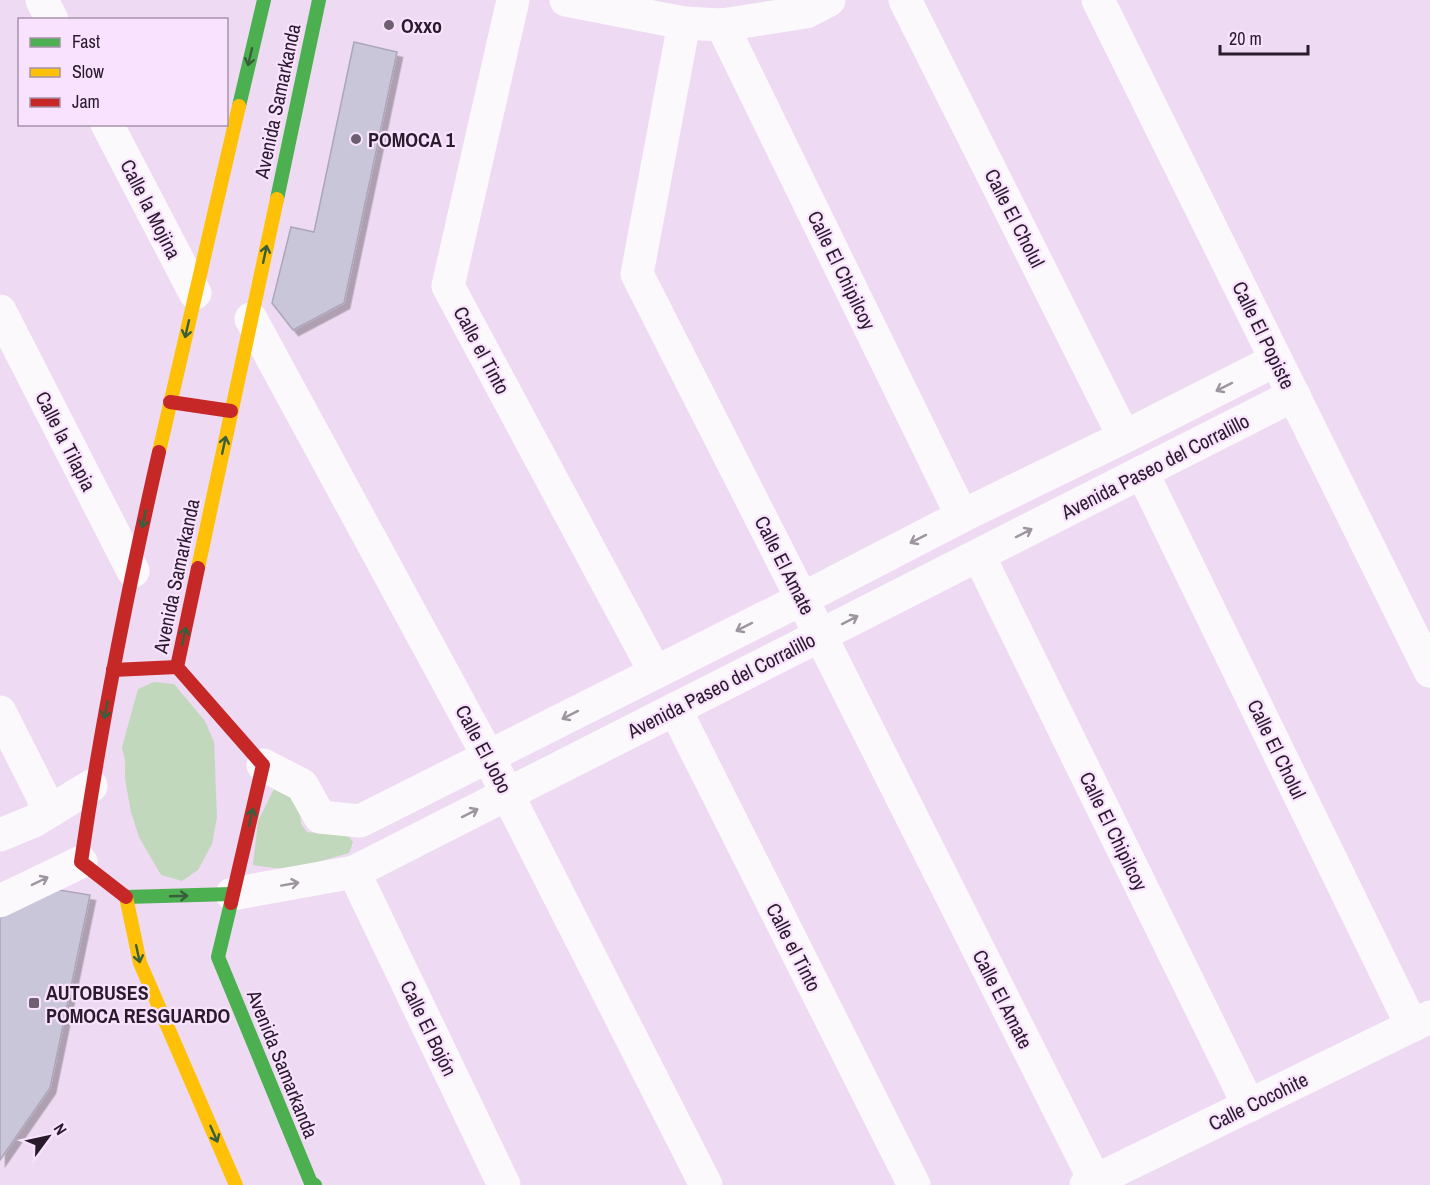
<svg xmlns="http://www.w3.org/2000/svg" width="1430" height="1185" font-family="'Archivo Narrow',sans-serif">
	<style>
		.green { fill: #c1d8bc }
		.building { fill: #cac6d9; stroke: #aba7b9; stroke-width: 1.5; filter: url(#shadow) }
		.lines { fill: none; stroke-linecap: round; stroke-linejoin: round }
		.street { stroke: #fcf9fd; stroke-width: 33 }
		.fast { stroke: #4caf50; stroke-width: 14 }
		.slow { stroke: #ffc107; stroke-width: 14 }
		.jam { stroke: #c62828; stroke-width: 14 }
		.oneway { stroke: #395e3c }
		.oneway2 { stroke: #9d959f }
		.poi-dot { fill: #6e5e71; stroke: #f9e2fe; stroke-width: 2 }
		.labels { text-anchor: middle; dominant-baseline: central; stroke-width: 4.5; stroke-linejoin: round; paint-order: stroke }
		.poi-label { font-size: 20px; font-weight: bold; fill: #291b2c; stroke: #f9e2fe; text-anchor: start }
		.street-label { font-size: 20px; fill: #291b2c; stroke: #f9e2fe }
	</style>
	<defs>
		<filter id="shadow"><feDropShadow dx="5.5" dy="5.5" stdDeviation="0" flood-color="#0004"/></filter>
	</defs>
	<rect width="100%" height="100%" fill="#eedaf2"/>
	<g class="green">
		<path d="M154,682l20,2 31,37 9,21 3,75 -5,27 -14,26 -16,11 -21,-6 -22,-38 -8,-25 -6,-33v-18l-3,-14 16,-58z"/>
		<path d="M276,785l14,1 10,25 1,13 6,8 17,2 20,-4 9,12 -4,11 -56,16 -19,-1 -21,-3 5,-44z"/>
	</g>
	<g class="building">
		<path d="M354,42l43,10 -53,251 -51,27 -21,-27 19,-76 23,5z"/>
		<path d="M59,890l31,5 -40,193 -50,72v-242z"/>
	</g>
	<g class="lines">
		<g class="street">
			<path d="M42,0l10,20"/>
			<path d="M513,0l-65,286 207,386"/>
			<path d="M566,0l118,23 38,2 84,-13 23,-12"/>
			<path d="M905,0l219,437"/>
			<path d="M1098,0l332,671"/>
			<path d="M684,23l-47,251 165,325 293,582"/>
			<path d="M722,25l240,491"/>
			<path d="M107,124l88,169"/>
			<path d="M0,311l133,260"/>
			<path d="M251,319l237,437 218,429"/>
			<path d="M1142,472l270,554"/>
			<path d="M979,556l270,550"/>
			<path d="M675,709l239,476"/>
			<path d="M0,712l50,99"/>
			<path d="M263,765l39,20 18,32 40,4 442,-222 160,-83 162,-79 152,-77"/>
			<path d="M0,835l34,-14 57,-35"/>
			<path d="M354,872l150,313"/>
			<path d="M232,894l122,-22 940,-477"/>
			<path d="M0,901l81,-39"/>
			<path d="M1086,1185l344,-168"/>
		</g>
		<g class="fast">
			<path d="M239,106l25,-106"/>
			<path d="M277,199l42,-199"/>
			<path d="M126,897l106,-3"/>
			<path d="M231,903l-13,54 93,226 4,2"/>
		</g>
		<g class="slow">
			<path d="M159,452l80,-346"/>
			<path d="M198,568l79,-369"/>
			<path d="M126,897l14,66 96,222"/>
		</g>
		<g class="jam">
			<path d="M170,402l61,9"/>
			<path d="M198,568l-21,99 86,98 -32,138"/>
			<path d="M113,670l64,-3"/>
			<path d="M126,897l-45,-35c20,-138 47,-274 78,-410"/>
		</g>
	</g>
	<defs><path id="oneway-shaft" d="M-6 0H5M1.5-3L5.5 0L1.5 3" fill="none" stroke-width="1.6" stroke-linecap="round" stroke-linejoin="round" transform="scale(1.5)"/></defs>
	<g class="oneway">
		<use href="#oneway-shaft" transform="translate(250 57) rotate(103)"/>
		<use href="#oneway-shaft" transform="translate(265 254) rotate(-78)"/>
		<use href="#oneway-shaft" transform="translate(187 329) rotate(103)"/>
		<use href="#oneway-shaft" transform="translate(224 445) rotate(-78)"/>
		<use href="#oneway-shaft" transform="translate(144 519) rotate(102)"/>
		<use href="#oneway-shaft" transform="translate(184 636) rotate(-78)"/>
		<use href="#oneway-shaft" transform="translate(106 710) rotate(101)"/>
		<use href="#oneway-shaft" transform="translate(251 817) rotate(-77)"/>
		<use href="#oneway-shaft" transform="translate(179 896) rotate(-2)"/>
		<use href="#oneway-shaft" transform="translate(138 954) rotate(78)"/>
		<use href="#oneway-shaft" transform="translate(214 1134) rotate(66)"/>
	</g>
	<g class="oneway2">
		<use href="#oneway-shaft" transform="translate(1224 387) rotate(153)"/>
		<use href="#oneway-shaft" transform="translate(1024 533) rotate(-27)"/>
		<use href="#oneway-shaft" transform="translate(918 539) rotate(153)"/>
		<use href="#oneway-shaft" transform="translate(850 620) rotate(-27)"/>
		<use href="#oneway-shaft" transform="translate(744 627) rotate(153)"/>
		<use href="#oneway-shaft" transform="translate(570 715) rotate(153)"/>
		<use href="#oneway-shaft" transform="translate(470 813) rotate(-27)"/>
		<use href="#oneway-shaft" transform="translate(40 881) rotate(-26)"/>
		<use href="#oneway-shaft" transform="translate(290 884) rotate(-10)"/>
	</g>
	<g class="poi-dot">
		<circle cx="389" cy="25" r="6"/>
		<circle cx="356" cy="139" r="6"/>
		<rect x="28" y="997" width="12" height="12" rx="3"/>
	</g>
	<g class="labels">
		<g class="poi-label">
			<text x="401" y="25">Oxxo</text>
			<text x="368" y="139">POMOCA 1</text>
			<text x="46" y="992">AUTOBUSES<tspan x="46" dy="23">POMOCA RESGUARDO</tspan></text>
		</g>
		<g class="street-label">
			<text transform="translate(277 101) rotate(-78)">Avenida Samarkanda</text>
			<text transform="translate(151 209) rotate(63)">Calle la Mojina</text>
			<text transform="translate(1015 218) rotate(63)">Calle El Cholul</text>
			<text transform="translate(842 270) rotate(64)">Calle El Chipilcoy</text>
			<text transform="translate(1264 335) rotate(64)">Calle El Popiste</text>
			<text transform="translate(482 350) rotate(62)">Calle el Tinto</text>
			<text transform="translate(66 441) rotate(63)">Calle la Tilapia</text>
			<text transform="translate(1155 466) rotate(-27)">Avenida Paseo del Corralillo</text>
			<text transform="translate(785 565) rotate(63)">Calle El Amate</text>
			<text transform="translate(176 576) rotate(-78)">Avenida Samarkanda</text>
			<text transform="translate(721 685) rotate(-27)">Avenida Paseo del Corralillo</text>
			<text transform="translate(484 749) rotate(62)">Calle El Jobo</text>
			<text transform="translate(1277 749) rotate(64)">Calle El Cholul</text>
			<text transform="translate(1114 831) rotate(64)">Calle El Chipilcoy</text>
			<text transform="translate(794 947) rotate(63)">Calle el Tinto</text>
			<text transform="translate(1003 999) rotate(63)">Calle El Amate</text>
			<text transform="translate(429 1028) rotate(64)">Calle El Bojón</text>
			<text transform="translate(283 1064) rotate(68)">Avenida Samarkanda</text>
			<text transform="translate(1258 1101) rotate(-26)">Calle Cocohite</text>
		</g>
	</g>
	<rect x="18" y="18" width="210" height="108" fill="#f9e2fe" stroke="#a692aa" stroke-width="1.5"/>
	<rect x="30" y="38" width="30" height="9" fill="#4caf50" stroke="#a692aa" stroke-width="1.5"/>
	<text x="72" y="48" font-size="18" fill="#291b2c">Fast</text>
	<rect x="30" y="68" width="30" height="9" fill="#ffc107" stroke="#a692aa" stroke-width="1.5"/>
	<text x="72" y="78" font-size="18" fill="#291b2c">Slow</text>
	<rect x="30" y="98" width="30" height="9" fill="#c62828" stroke="#a692aa" stroke-width="1.5"/>
	<text x="72" y="108" font-size="18" fill="#291b2c">Jam</text>
	<g transform="translate(48 1137) rotate(57)" stroke="#f9e2fe" stroke-width="4.5" paint-order="stroke">
	<path d="M0-4.5L10 22L0 15L-10 22Z" fill="#291b2c"/>
	<text y="-9" font-size="16" font-weight="bold" text-anchor="middle" fill="#291b2c">N</text>
	</g>
	<path d="M1220 45v9h88v-9" fill="none" stroke="#291b2c" stroke-width="3"/>
	<text x="1229" y="45" font-size="18" fill="#291b2c" stroke="#f9e2fe" stroke-width="4.5" paint-order="stroke">20 m</text>
</svg>
